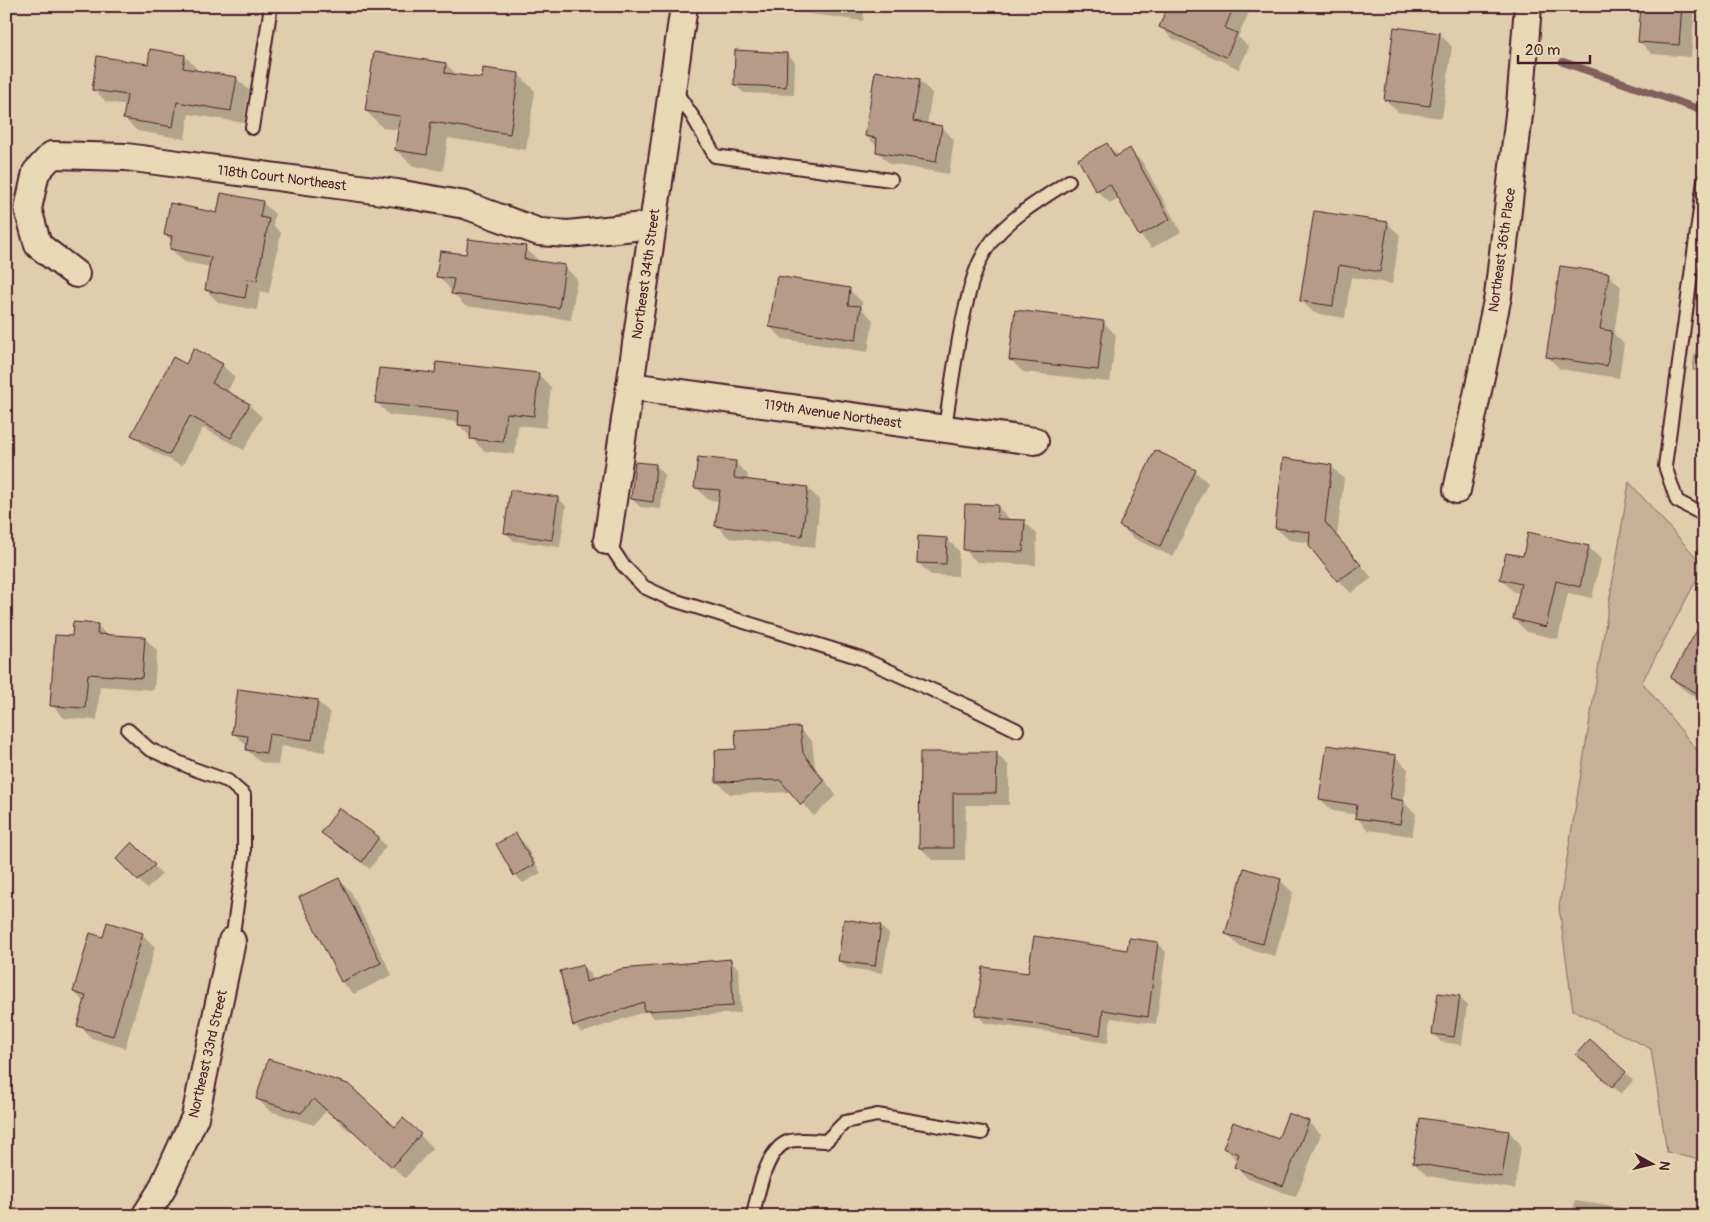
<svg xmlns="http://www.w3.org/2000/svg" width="1710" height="1222" font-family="Pangolin,sans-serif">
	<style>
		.green { fill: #c7b097; stroke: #886861 }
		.shadow { fill: #0003 }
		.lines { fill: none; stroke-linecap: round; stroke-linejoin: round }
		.stream { stroke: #815f5b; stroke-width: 8 }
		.building { fill: #b69c88; stroke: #4a1f2b }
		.lane-casing { stroke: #4a1f2b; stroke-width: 16 }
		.street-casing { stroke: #4a1f2b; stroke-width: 30 }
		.lane { stroke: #e9d8b5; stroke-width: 12 }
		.street { stroke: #e9d8b5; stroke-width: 26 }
		.labels { text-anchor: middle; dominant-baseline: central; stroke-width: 4.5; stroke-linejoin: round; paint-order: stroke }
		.street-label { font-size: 14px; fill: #4a1f2b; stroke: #e9d8b5 }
	</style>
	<rect width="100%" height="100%" fill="#dfcdad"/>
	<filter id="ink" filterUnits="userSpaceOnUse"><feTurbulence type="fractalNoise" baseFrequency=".02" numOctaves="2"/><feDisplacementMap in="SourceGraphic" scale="10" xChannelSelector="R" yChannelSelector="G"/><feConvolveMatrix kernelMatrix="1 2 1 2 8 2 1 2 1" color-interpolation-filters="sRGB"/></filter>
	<g filter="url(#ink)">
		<g class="green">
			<path d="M1704,299v72l-11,-1z"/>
			<path d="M1629,482l75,84 -62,116 62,77v402l-37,-9 -16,-103 -78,-39 -14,-103z"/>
		</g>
		<g class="shadow">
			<path d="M797,6h68l-2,15 -59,-8z"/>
			<path d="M1034,6h13l-9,4z"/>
			<path d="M1169,6h83l-14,31 11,10 -10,22 -66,-30 -13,-13z"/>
			<path d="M1642,6h53l-4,51 -39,-3 -13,-13z"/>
			<path d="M1395,28l45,6 12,13 -10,71 -44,-6 -13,-13z"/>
			<path d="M787,54l8,8 -1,33 -50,-2 -9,-8z"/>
			<path d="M185,56l12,13v2l39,7 13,12 -5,33 -55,-9 -4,25 -48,-8 -12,-12 2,-14 -21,-3 -12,-13z"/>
			<path d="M446,64l12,12 25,4 35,-6 17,17 -9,59 -78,-12 -5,33 -30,-5 -17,-16 3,-20 -16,-2 -17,-17z"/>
			<path d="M919,80l13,13 -5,32 15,2 12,13 -5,34 -59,-10 -13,-13 1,-4 -12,-11z"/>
			<path d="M1107,145l12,11 11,-6 13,13 38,69 -29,16 -12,-13 -21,-37 -9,5 -13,-12 -17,-32z"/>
			<path d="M262,202l13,12 -2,11 8,8 -12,60 -9,-2 -3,19 -38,-7 -13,-13 5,-23 -27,-5 -13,-13 2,-7 -8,-8 53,-20z"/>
			<path d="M1315,212l72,11 13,12 -8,49 -41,-7 -6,41 -31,-5 -12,-12z"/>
			<path d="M525,248l13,12v2l26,4 13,13 -6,41 -106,-14 -12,-13v-4h-3l-12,-13 29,-20z"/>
			<path d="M1608,274l13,13 -7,47 10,10 -5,34 -59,-9 -13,-13z"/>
			<path d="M849,289l13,13 -1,6 12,12 -5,32 -85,-13 -13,-12z"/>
			<path d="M1103,322l13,13 -6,47 -87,-10 -13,-13z"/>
			<path d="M222,365l13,12 -8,15 22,13 13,12 -18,33 -41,-22 -21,38 -37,-19 -12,-12 53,-69z"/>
			<path d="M538,374l13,13 -5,41 -28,-3 -3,29 -31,-3 -25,-26v-3l-70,-7 -13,-13 60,-27z"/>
			<path d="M735,462l13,13 -1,6 60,7 13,12 -5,48 -86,-10 -12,-12 3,-25 -12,-1 -12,-13z"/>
			<path d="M656,465l8,9 -3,35 -21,-2 -8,-8z"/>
			<path d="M1331,466l13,13 -7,57 35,42 -21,15 -13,-13 -27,-37 -22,-3 -13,-12z"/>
			<path d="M1195,471l13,12 -35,74 -40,-19 -12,-12z"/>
			<path d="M511,492l47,6 8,8 -6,41 -46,-6 -9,-9z"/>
			<path d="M997,506l13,14 14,1 13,13 -1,31 -59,-3 -13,-13z"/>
			<path d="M947,539l12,12 -1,25 -27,-1 -13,-12z"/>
			<path d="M1588,547l13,12 -9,39 -24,-5 -10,46 -31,-7 -13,-13 6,-26 -6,-1 -13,-13 23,-21z"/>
			<path d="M97,625l11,11 37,2 12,13 -3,39 -54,-4 -3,34 -33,-2 -12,-13 21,-68z"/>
			<path d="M1704,637v65l-20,-12 -13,-12z"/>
			<path d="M317,701l13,12 -5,39 -44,-6 -3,19 -18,-3 -13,-12 1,-4 -15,-13z"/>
			<path d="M799,729l13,12 3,26 21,28 -22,21 -22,-24 -62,2 -13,-12 21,-32z"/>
			<path d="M921,753h75l13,13v39h-43l-1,55h-33l-12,-13z"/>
			<path d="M1396,757l12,12 -5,33 13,12 -4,22 -44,-6 -12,-13v-2l-23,-4 -13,-12z"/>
			<path d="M323,833l55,5 8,8 -16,23 -39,-28z"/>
			<path d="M515,835l9,8 17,30 -18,10 -8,-8z"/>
			<path d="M132,844l30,30 -15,15 -29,-30z"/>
			<path d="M338,879l13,13 41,83 -38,19 -12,-12z"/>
			<path d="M1280,880l13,13 -18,63 -36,-10 -13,-13z"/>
			<path d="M880,926l9,8 -6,39 -36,-5 -8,-8z"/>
			<path d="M142,934l13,13 -30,101 -34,-10 -12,-13 6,-22 -11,-11 29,-54z"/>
			<path d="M1157,944l9,8 -10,72 -45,-6 -3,25 -26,-4 -3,-3 -94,-13 -8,-8 52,-40z"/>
			<path d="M730,961l9,8 2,44 -87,5 -7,-7 -65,22 -8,-8 9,-59 8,8 1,7z"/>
			<path d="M1459,997l8,8 -5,40 -21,-3 -8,-9z"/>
			<path d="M269,1061l126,68 8,-10 30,29 -28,30 -51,-46 -6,-2 -21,-20 -13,15 -44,-14 -13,-12z"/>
			<path d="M1586,1062l39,10 8,9 -12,13z"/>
			<path d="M1308,1122l13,12 -25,63 -48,-18 -12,-13 1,-6 -13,-13 54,-6z"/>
			<path d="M1509,1132l12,13 -6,44 -88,-13 -13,-13z"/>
			<path d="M1575,1201l47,7 9,8h-104l1,-7 45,6z"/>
		</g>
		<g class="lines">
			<path class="stream" d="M1563,62l141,49"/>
		</g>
		<g class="building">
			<path d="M1168,6h66l-9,22 12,5 -11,24 -67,-30z"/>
			<path d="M1641,6h41l-3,39 -41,-3z"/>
			<path d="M1394,27l46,6 -10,73 -46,-6z"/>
			<path d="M150,49l35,6 -2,13 54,9 -6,34 -54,-9 -4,25 -50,-8 4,-24 -35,-5 5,-34 51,8z"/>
			<path d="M735,50l52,3 -1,34 -52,-2z"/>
			<path d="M374,52l72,11 -1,10 37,5 1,-10 36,5 -9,61 -79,-12 -4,33 -32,-5 5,-34 -35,-5z"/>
			<path d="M875,71l45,8 -7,42 29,5 -6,36 -60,-10 1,-14 -12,-2z"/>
			<path d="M1107,143l8,14 15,-9 40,71 -31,17 -29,-52 -14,7 -18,-32z"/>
			<path d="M221,193l42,8 -3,16 9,2 -12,62 -9,-2 -3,19 -40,-8 6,-33 -41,-8 2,-13 -8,-1 6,-32 47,10z"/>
			<path d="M1314,211l74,11 -8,50 -41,-7 -6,41 -33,-5z"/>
			<path d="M468,239l58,7 -2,13 41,6 -6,43 -108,-14 3,-15 -18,-2 4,-26 26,3z"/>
			<path d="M1560,266l49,7 -9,56 12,2 -5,35 -61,-9z"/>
			<path d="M777,276l73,12 -2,17 13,1 -5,34 -87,-13z"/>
			<path d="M1015,310l89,11 -6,49 -89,-10z"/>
			<path d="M194,348l29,16 -11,19 38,21 -19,34 -41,-22 -21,39 -38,-20 42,-78 13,7z"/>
			<path d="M436,362l103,11 -5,43 -28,-3 -3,29 -33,-3 1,-13 -13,-1 1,-14 -84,-8 4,-35 56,5z"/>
			<path d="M1155,450l41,20 -36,76 -41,-20z"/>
			<path d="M698,457l38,4 -2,17 74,9 -6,49 -87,-10 5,-36 -26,-2z"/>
			<path d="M1283,458l49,7 -7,57 36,43 -24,16 -28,-35 1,-14 -35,-4z"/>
			<path d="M635,462l21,2 -3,38 -22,-3z"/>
			<path d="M510,490l48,7 -6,43 -48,-7z"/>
			<path d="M965,504l33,1 -1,14 28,1 -2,32 -60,-2z"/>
			<path d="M1528,532l61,14 -9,41 -24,-6 -10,46 -33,-8 8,-35 -21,-5 6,-26 17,3z"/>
			<path d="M918,536l29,2 -1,26 -29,-1z"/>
			<path d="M1704,618v79l-34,-19z"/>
			<path d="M73,622l25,2 -1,10 48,3 -3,41 -54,-4 -3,34 -35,-2 5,-71 17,1z"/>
			<path d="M238,689l80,11 -6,40 -43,-6 -3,19 -20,-3 2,-14 -16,-2z"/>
			<path d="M800,727l3,26 21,28 -23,24 -21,-25 -64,2 -1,-32 21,-1 -1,-19z"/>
			<path d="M1327,745l69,10 -6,43 14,3 -4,23 -45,-6 2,-13 -38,-6z"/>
			<path d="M920,752h77l-1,41h-43v55h-34z"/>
			<path d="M339,808l40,29 -17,25 -41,-29z"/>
			<path d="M516,833l18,32 -20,11 -18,-32z"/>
			<path d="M132,842l23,23 -17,16 -22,-22z"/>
			<path d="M1244,868l37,11 -18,65 -38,-10z"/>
			<path d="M339,878l42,85 -40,19 -42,-85z"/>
			<path d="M844,919l37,6 -6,41 -37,-5z"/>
			<path d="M107,922l36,11 -30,103 -36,-10 9,-30 -13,-4 17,-59 13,4z"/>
			<path d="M1034,936l93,14 2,-12 29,4 -10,75 -45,-7 -3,25 -28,-4v-2l-97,-14 8,-48 45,6z"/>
			<path d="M731,959l2,47 -89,5v-9l-71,24 -13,-55 23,-6 3,17 35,-13z"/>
			<path d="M1438,993l22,3 -6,41 -22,-3z"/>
			<path d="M1590,1039l36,33 -14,15 -36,-33z"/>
			<path d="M268,1059l80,25 47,43 8,-9 18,16 -29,33 -52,-48 -6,-2 -20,-18 -13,14 -45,-14z"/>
			<path d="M1288,1113l21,8 -26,65 -49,-19 5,-13 -16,-6 10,-26 45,17z"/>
			<path d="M1420,1118l89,13 -7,46 -89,-14z"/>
		</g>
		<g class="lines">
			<defs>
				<g id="lane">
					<path d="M674,89l19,28 22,39 176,24"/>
					<path d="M252,128l19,-122"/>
					<path d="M1704,180l-39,286 12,35 27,14"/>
					<path d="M945,428c5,-35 10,-70 17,-105 6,-26 11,-55 27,-78 18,-26 54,-47 80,-64"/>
					<path d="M607,541l16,24 21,22 26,12 191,59 109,49 47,23"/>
					<path d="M128,730l21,19 45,20 34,12 16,14v60l-12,86"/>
					<path d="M753,1216c4,-20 13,-66 34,-74 9,-4 29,-1 39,-1l19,-19 32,-7 105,18"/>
				</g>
				<g id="street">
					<path d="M76,274l-38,-29 -10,-36 8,-37 16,-17 74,2 271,36 68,12 74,27 29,2 85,-9"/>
					<path d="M630,386l405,55"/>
					<path d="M1457,490l41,-194 22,-190 8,-100"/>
					<path d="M607,541l23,-155 54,-380"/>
					<path d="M145,1216l16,-25 34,-74 37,-176"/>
				</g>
			</defs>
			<use href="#lane" class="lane-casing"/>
			<use href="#street" class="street-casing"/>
			<use href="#lane" class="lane"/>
			<use href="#street" class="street"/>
		</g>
	</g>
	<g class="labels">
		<g class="street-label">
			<text transform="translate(282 178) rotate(7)">118th Court Northeast</text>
			<text transform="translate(1502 250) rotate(-82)">Northeast 36th Place</text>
			<text transform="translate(646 274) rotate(-82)">Northeast 34th Street</text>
			<text transform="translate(833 414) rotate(8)">119th Avenue Northeast</text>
			<text transform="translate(208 1054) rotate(-77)">Northeast 33rd Street</text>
		</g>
	</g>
	<rect width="1710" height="1222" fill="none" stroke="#e9d8b5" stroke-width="25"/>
	<rect x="12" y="12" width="1685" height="1197" fill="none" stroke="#4a1f2b" stroke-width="2" filter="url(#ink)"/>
	<g transform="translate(1652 1164) rotate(98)" stroke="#e9d8b5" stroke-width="4" paint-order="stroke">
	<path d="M0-4L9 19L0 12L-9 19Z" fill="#4a1f2b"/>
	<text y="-8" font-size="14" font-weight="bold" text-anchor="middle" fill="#4a1f2b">N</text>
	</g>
	<path d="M1518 55v8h72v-8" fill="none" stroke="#4a1f2b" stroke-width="2.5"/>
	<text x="1525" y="55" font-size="15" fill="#4a1f2b" stroke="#e9d8b5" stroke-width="4" paint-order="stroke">20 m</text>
</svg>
